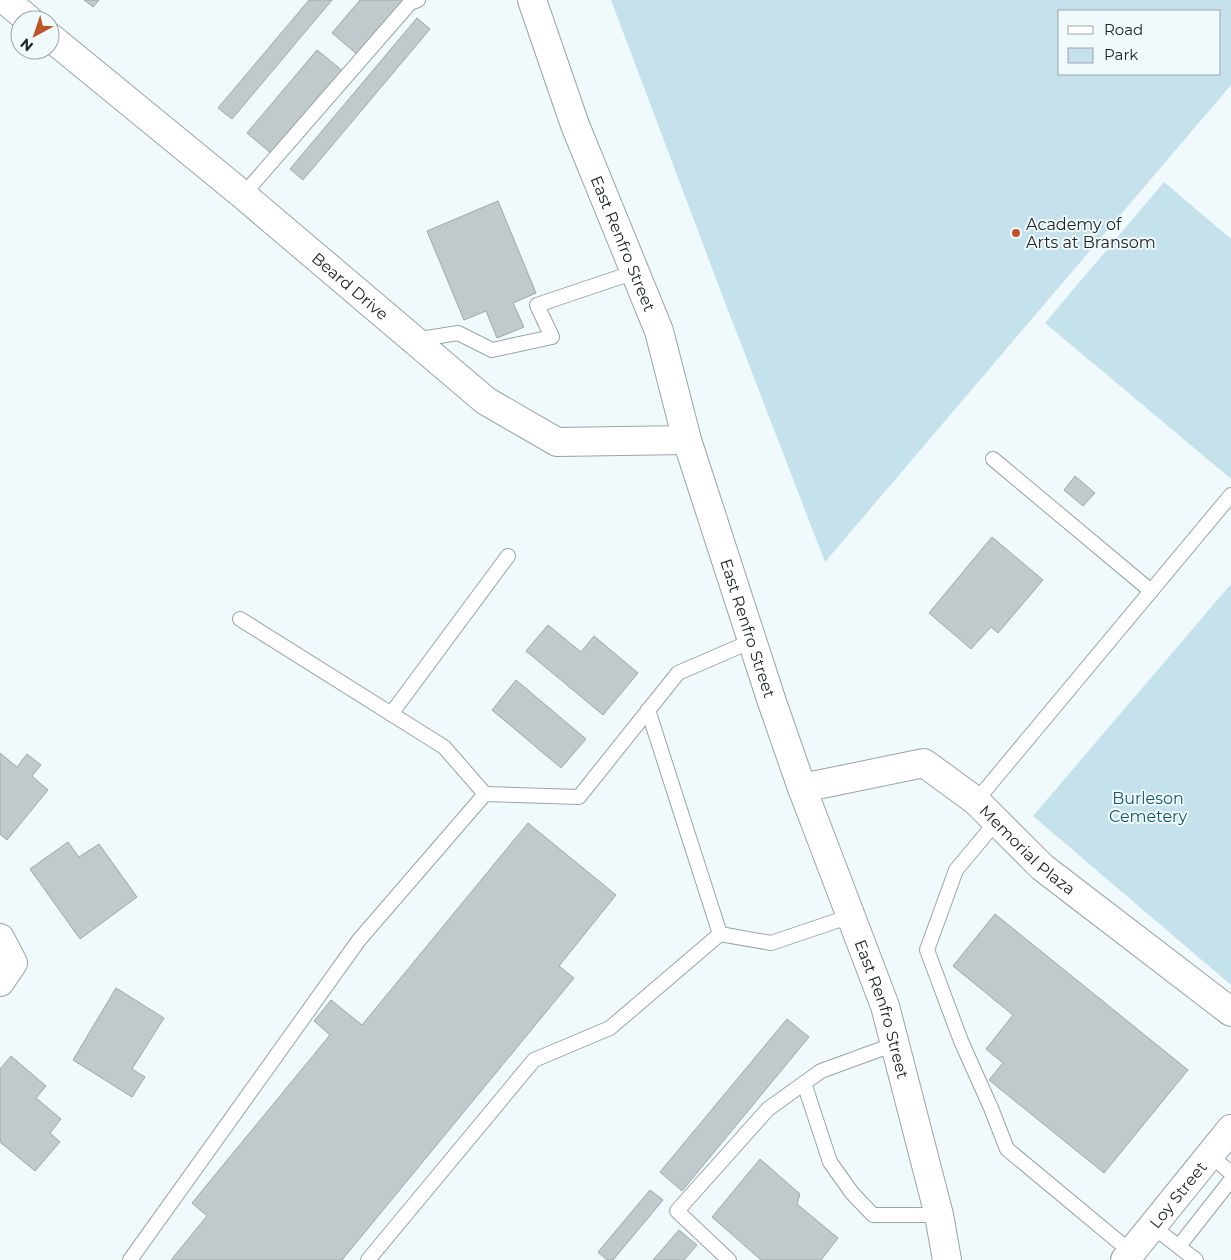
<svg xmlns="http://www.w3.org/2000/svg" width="1231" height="1260" font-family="Montserrat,sans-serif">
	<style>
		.green { fill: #c4e1ec; fill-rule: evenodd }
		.building { fill: #c0c9cc; stroke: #9ea7aa }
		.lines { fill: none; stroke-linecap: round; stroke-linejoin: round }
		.lane-casing { stroke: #9ba3a6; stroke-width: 16 }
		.street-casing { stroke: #9ba3a6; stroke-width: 30 }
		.secondary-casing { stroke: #9ba3a6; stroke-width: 30 }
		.lane { stroke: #fff; stroke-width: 14 }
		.street { stroke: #fff; stroke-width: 28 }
		.secondary { stroke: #fff; stroke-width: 28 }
		.poi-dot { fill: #bb542b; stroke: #f0fafd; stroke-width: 2 }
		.labels { text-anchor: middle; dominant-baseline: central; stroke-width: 4; stroke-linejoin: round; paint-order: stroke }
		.poi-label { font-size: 16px; fill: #212425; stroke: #f0fafd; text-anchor: start }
		.street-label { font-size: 16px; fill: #212425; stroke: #f0fafd }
		.park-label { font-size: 16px; fill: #185769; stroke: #f0fafd }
	</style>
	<rect width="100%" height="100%" fill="#f0fafd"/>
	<g class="green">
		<path d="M611,0h620v85l-406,477 -104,-270zM1060,11h160v63h-160z"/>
		<path d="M1164,182l67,57v238l-1,1 -185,-155z"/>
		<path d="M1231,584v401l-198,-169z"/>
	</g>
	<g class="building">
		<path d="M84,0h15l-6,7z"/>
		<path d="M309,0h23l-100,119 -14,-11z"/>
		<path d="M360,0h44l-46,55 -26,-22z"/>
		<path d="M417,18l13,11 -127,151 -13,-11z"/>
		<path d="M317,50l26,21 -70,84 -26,-22z"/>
		<path d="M498,201l38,92 -23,10 11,24 -27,11 -11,-27 -22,9 -37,-89z"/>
		<path d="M1075,476l20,17 -12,13 -19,-16z"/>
		<path d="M992,537l51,43 -45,53 -7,-6 -20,22 -42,-36z"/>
		<path d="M548,625l33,27 13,-16 44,37 -35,42 -77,-64z"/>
		<path d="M516,680l70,59 -25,29 -69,-58z"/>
		<path d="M0,753l17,14 10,-13 14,11 -9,11 16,14 -41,50 -7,-6z"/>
		<path d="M528,823l88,72 -57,71 15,12 -232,282h-171l36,-44 -15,-13 138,-168 -16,-14 17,-21 31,25z"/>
		<path d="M68,842l11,15 20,-13 38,53 -57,42 -50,-70z"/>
		<path d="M995,914l193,156 -84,103 -115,-93 14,-17 -17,-14 27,-34 -60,-49z"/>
		<path d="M116,988l48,30 -32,51 13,8 -13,20 -59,-37z"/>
		<path d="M787,1019l22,18 -127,154 -22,-19z"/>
		<path d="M11,1056l35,30 -10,12 25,21 -11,14 10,9 -25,29 -35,-29v-73z"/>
		<path d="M760,1159l40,35 -3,10 41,34 -17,22h-60l-49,-43z"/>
		<path d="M650,1190l13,10 -50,60h-6l-9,-8z"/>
		<path d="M679,1230l18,15 -13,15h-31z"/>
	</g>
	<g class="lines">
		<defs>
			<g id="lane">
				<path d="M243,195l167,-192 8,-3"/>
				<path d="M414,340l44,-7 34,17 60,-13 -15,-32 98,-33"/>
				<path d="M993,459l158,132"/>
				<path d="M240,619l204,128 41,47"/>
				<path d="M648,710l72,224"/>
				<path d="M391,714l117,-158"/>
				<path d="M976,801l255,-306"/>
				<path d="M996,822l-40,48 -29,80 34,91 30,67 16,41 124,103"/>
				<path d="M804,1083l26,79 22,31 21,22h66"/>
				<path d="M1210,1155l21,18"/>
				<path d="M1152,1226l44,34"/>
				<path d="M1179,1246l52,-66"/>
				<path d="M130,1260l229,-320 126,-146 94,3 99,-124 74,-32"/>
				<path d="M368,1260l166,-200 76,-32 110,-94 51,9 80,-27"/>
				<path d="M729,1260l-52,-49 91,-102 53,-38 74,-27"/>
			</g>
			<g id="street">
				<path d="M5,0l24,20"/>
				<path id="s1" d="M50,37l193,158 243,206 71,41 130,-2"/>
				<path id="s2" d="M802,788l122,-25 52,38 66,66 189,145"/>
				<path d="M0,938l13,25 -13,19"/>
				<path id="s3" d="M1125,1260l106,-131"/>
			</g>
			<g id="secondary">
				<path id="s4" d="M532,0l43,125 84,206 28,109 85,262 30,86 83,218 54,209 8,45"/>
			</g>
		</defs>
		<use href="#lane" class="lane-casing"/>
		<use href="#street" class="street-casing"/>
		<use href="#secondary" class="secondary-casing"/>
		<use href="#lane" class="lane"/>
		<use href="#street" class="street"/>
		<use href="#secondary" class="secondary"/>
	</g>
	<circle class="poi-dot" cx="1016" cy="233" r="5"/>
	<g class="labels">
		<g class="poi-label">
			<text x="1026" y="224">Academy of<tspan x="1026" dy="18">Arts at Bransom</tspan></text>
		</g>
		<g class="street-label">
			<text stroke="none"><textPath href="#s4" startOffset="260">East Renfro Street</textPath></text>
			<text stroke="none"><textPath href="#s1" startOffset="390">Beard Drive</textPath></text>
			<text stroke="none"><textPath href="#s4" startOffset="665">East Renfro Street</textPath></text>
			<text stroke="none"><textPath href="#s2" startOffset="260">Memorial Plaza</textPath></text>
			<text stroke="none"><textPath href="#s4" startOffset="1069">East Renfro Street</textPath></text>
			<text stroke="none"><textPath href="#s3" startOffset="84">Loy Street</textPath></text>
		</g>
		<g class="park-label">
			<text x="1148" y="798">Burleson<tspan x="1148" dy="18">Cemetery</tspan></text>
		</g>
	</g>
	<rect x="1058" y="10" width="162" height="65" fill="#f0fafd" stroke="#9da4a7"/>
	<rect x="1068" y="26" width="25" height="8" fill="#ffffff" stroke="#9da4a7"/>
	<text x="1104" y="35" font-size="15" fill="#212425">Road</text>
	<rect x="1068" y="48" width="25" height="15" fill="#c4e1ec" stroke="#9da4a7"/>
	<text x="1104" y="60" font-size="15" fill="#212425">Park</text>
	<g transform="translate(35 35) rotate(220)"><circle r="24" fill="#f0fafd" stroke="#9da4a7"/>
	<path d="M0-4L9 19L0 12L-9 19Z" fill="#bb542b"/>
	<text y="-8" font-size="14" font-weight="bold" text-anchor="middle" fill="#212425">N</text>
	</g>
</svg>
